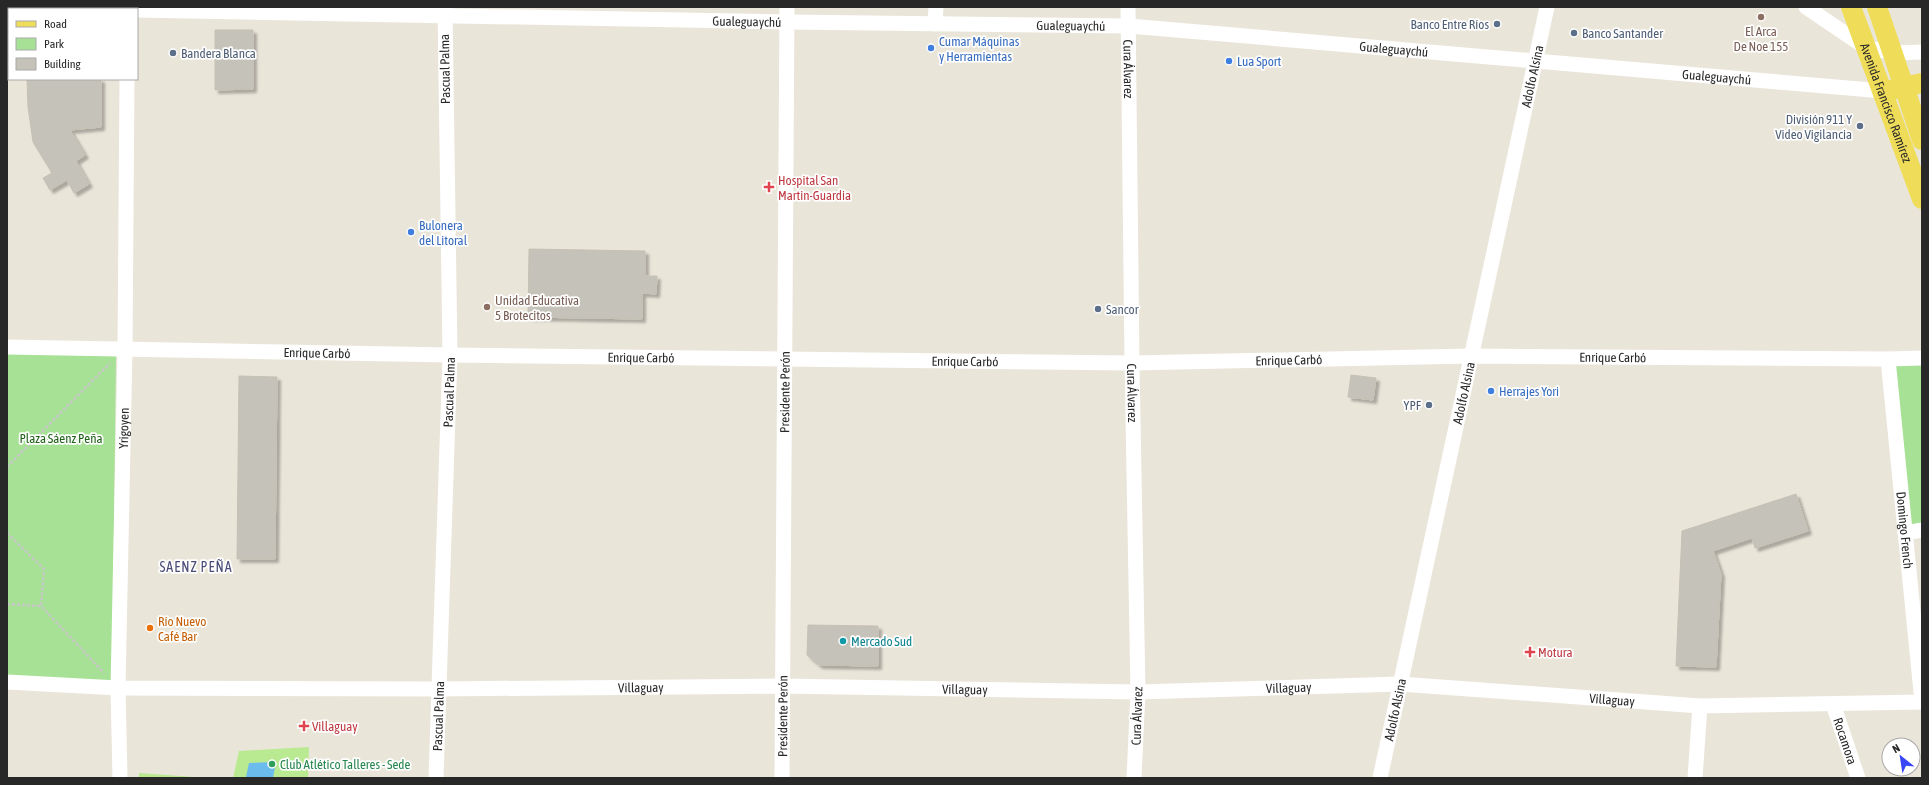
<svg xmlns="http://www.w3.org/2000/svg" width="1929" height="785" font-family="'Asap Condensed',sans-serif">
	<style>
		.green { fill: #a6e195 }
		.pitch { fill: #b9e991 }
		.water { fill: #6bbced }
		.building { fill: #c5c2b9; stroke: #c5c1b3; filter: url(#shadow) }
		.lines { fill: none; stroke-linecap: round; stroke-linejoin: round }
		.path { stroke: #c7c7c7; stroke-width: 2.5; stroke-dasharray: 3 2; stroke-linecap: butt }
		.minor { stroke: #fff; stroke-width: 15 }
		.major { stroke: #efdd59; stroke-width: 20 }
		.education-dot { fill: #8d6e63; stroke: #fff; stroke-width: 1.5 }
		.service-dot { fill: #5c6f8a; stroke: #fff; stroke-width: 1.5 }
		.shop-dot { fill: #3f7fe0; stroke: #fff; stroke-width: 1.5 }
		.health-dot { fill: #e0444e; stroke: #fff; stroke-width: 1.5 }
		.food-dot { fill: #e8710a; stroke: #fff; stroke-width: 1.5 }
		.culture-dot { fill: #0f9aa8; stroke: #fff; stroke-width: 1.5 }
		.leisure-dot { fill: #2e9e5b; stroke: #fff; stroke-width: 1.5 }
		.labels { text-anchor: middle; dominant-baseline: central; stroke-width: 3.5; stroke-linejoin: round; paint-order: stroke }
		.street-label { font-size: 13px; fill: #282828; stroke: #fff }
		.service-label { font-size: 13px; fill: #4e5e75; stroke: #fff; text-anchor: end }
		.education-label { font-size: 13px; fill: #785e54; stroke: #fff }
		.shop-label { font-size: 13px; fill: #366cbe; stroke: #fff; text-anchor: start }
		.health-label { font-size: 13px; fill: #be3a42; stroke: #fff; text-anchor: start }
		.park-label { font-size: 13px; fill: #206319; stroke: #fff }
		.food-label { font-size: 13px; fill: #c56008; stroke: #fff; text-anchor: start }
		.culture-label { font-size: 13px; fill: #0d838f; stroke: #fff; text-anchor: start }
		.leisure-label { font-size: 13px; fill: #27864d; stroke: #fff; text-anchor: start }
		.neighbourhood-label { font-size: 14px; letter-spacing: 1px; fill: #494c77; stroke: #fff }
	</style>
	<defs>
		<filter id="shadow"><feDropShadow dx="3.5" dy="3.5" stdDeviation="1" flood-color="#0004"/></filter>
	</defs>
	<rect width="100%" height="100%" fill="#eae5d9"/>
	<g class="green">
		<path d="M7,351l109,5 -4,326 -105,-4z"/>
		<path d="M1922,358v172l-17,3 -17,-174z"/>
	</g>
	<g class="pitch">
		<path d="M309,747l-1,31h-75l6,-27z"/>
		<path d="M139,773l69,5h-69z"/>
	</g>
	<path class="water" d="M276,762l-3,16 -27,-1 3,-14z"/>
	<g class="building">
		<path d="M215,30h38v59l-38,1z"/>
		<path d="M27,79h74v48l-31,3 15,25 -9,6 13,23 -15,9 -7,-13 -17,10 -7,-12 9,-5 -19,-31 -5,-35z"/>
		<path d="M529,249l116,2v25h12l-1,18 -14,-1v26l-114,-2z"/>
		<path d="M1351,375l25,3 -3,22 -25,-3z"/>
		<path d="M239,376l38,1 -2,182h-38z"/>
		<path d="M1796,494l12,37 -53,17 -3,-10 -39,13 8,23 -5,93 -40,-1 6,-135z"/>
		<path d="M808,625l70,1v40l-59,-1 -12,-10z"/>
	</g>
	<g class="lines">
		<g class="path">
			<path d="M7,467l103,-104"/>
			<path d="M7,533l37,36 -3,37 63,67"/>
			<path d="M7,604l34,2"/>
		</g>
		<g class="minor">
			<path id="s1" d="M1128,7l4,356 6,329 -4,86"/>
			<path d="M1806,7l59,40 28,6 29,-1"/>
			<path d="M7,10h2"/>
			<path id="s2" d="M137,10l650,12 342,4 754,65"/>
			<path d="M935,24l1,-17"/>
			<path id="s3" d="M7,347l443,8 682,8 339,-7 417,3 34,-1"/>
			<path id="s4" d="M1888,359l34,343"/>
			<path d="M1905,533l17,-3"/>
			<path id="s5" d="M7,682l111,6 319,1 345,-3 356,6 262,-8 300,22 222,-4"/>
			<path id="s6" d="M1833,704l25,74"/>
			<path id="s7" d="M120,778l-2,-90 7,-339 2,-270"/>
			<path id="s8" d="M436,778l14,-423 -5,-348"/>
			<path id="s9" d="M782,778l5,-771"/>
			<path id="s10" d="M1380,778l167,-771"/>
			<path d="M1695,778l5,-72"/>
		</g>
		<g class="major">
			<path id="s11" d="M1851,7l71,192"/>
			<path d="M1877,7l45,133"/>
			<path d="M1891,90l31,-7"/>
		</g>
	</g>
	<g class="education-dot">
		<circle cx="1761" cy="17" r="4"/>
		<circle cx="487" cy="307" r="4"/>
	</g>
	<g class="service-dot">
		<circle cx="1497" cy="24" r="4"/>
		<circle cx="1574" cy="33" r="4"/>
		<circle cx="173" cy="53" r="4"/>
		<circle cx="1860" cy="126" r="4"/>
		<circle cx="1098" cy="309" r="4"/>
		<circle cx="1429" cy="405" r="4"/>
	</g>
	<g class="shop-dot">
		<circle cx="931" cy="48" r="4"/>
		<circle cx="1229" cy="61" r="4"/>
		<circle cx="411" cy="232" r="4"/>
		<circle cx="1491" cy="391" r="4"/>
	</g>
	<g class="health-dot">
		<path d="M767 181h4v4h4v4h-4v4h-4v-4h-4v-4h4z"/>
		<path d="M1528 646h4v4h4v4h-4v4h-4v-4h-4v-4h4z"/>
		<path d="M302 720h4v4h4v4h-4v4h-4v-4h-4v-4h4z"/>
	</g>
	<circle class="food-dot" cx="150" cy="628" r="4"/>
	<circle class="culture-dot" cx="843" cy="641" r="4"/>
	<circle class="leisure-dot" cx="272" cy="764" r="4"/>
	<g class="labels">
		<g class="street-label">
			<text stroke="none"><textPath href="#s2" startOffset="610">Gualeguaychú</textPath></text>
			<text stroke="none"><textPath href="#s2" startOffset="934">Gualeguaychú</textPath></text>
			<text stroke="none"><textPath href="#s2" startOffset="1258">Gualeguaychú</textPath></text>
			<text transform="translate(445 69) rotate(-91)">Pascual Palma</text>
			<text stroke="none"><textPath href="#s1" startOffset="62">Cura Álvarez</textPath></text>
			<text stroke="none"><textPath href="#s10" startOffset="718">Adolfo Alsina</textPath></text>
			<text stroke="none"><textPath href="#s2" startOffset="1582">Gualeguaychú</textPath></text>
			<text stroke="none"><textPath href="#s11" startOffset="102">Avenida Francisco Ramírez</textPath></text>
			<text stroke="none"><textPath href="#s3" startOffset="310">Enrique Carbó</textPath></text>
			<text stroke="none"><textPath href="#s3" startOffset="634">Enrique Carbó</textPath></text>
			<text stroke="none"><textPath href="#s3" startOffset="1606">Enrique Carbó</textPath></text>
			<text stroke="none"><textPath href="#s3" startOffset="1282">Enrique Carbó</textPath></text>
			<text stroke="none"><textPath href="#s3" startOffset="958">Enrique Carbó</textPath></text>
			<text stroke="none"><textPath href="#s10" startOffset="394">Adolfo Alsina</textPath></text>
			<text stroke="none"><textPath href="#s8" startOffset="386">Pascual Palma</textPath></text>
			<text stroke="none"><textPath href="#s9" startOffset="386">Presidente Perón</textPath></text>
			<text stroke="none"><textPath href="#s1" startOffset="386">Cura Álvarez</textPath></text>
			<text stroke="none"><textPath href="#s7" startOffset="350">Yrigoyen</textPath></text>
			<text stroke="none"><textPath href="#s4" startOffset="172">Domingo French</textPath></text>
			<text stroke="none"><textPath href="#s5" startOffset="634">Villaguay</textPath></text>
			<text stroke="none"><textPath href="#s5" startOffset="1282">Villaguay</textPath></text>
			<text stroke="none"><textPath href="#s5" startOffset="958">Villaguay</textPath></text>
			<text stroke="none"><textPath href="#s5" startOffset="1606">Villaguay</textPath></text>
			<text stroke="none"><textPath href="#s10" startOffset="70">Adolfo Alsina</textPath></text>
			<text stroke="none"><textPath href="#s8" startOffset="62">Pascual Palma</textPath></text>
			<text stroke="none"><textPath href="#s9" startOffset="62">Presidente Perón</textPath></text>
			<text transform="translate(1137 716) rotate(-88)">Cura Álvarez</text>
			<text stroke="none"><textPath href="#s6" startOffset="39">Rocamora</textPath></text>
		</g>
		<g class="service-label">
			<text x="1489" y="24">Banco Entre Ríos</text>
			<text x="1582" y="33" text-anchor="start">Banco Santander</text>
			<text x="181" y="53" text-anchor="start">Bandera Blanca</text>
			<text x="1852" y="119">División 911 Y<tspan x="1852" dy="15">Video Vigilancia</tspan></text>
			<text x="1106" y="309" text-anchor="start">Sancor</text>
			<text x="1421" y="405">YPF</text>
		</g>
		<g class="education-label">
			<text x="1761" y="31">El Arca<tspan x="1761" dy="15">De Noe 155</tspan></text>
			<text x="495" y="300" text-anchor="start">Unidad Educativa<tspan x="495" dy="15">5 Brotecitos</tspan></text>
		</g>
		<g class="shop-label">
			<text x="939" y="41">Cumar Máquinas<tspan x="939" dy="15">y Herramientas</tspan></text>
			<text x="1237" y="61">Lua Sport</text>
			<text x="419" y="225">Bulonera<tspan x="419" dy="15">del Litoral</tspan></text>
			<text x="1499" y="391">Herrajes Yori</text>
		</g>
		<g class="health-label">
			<text x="778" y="180">Hospital San<tspan x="778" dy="15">Martin-Guardia</tspan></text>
			<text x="1538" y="652">Motura</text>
			<text x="312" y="726">Villaguay</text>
		</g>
		<g class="park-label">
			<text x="61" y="438">Plaza Sáenz Peña</text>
		</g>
		<g class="food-label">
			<text x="158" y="621">Río Nuevo<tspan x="158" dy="15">Café Bar</tspan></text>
		</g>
		<g class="culture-label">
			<text x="851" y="641">Mercado Sud</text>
		</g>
		<g class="leisure-label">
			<text x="280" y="764">Club Atlético Talleres - Sede</text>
		</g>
		<g class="neighbourhood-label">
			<text x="196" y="567">SAENZ PEÑA</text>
		</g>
	</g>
	<rect width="1929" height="785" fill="none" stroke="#282828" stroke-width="16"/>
	<rect x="8" y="8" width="130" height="72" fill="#ffffff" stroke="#a9a9a9"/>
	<rect x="16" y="21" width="20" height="6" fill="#efdd59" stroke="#a9a9a9"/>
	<text x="44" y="28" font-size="12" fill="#282828">Road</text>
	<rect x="16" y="38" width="20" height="12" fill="#a6e195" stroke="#a9a9a9"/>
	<text x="44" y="48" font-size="12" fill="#282828">Park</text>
	<rect x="16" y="58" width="20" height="12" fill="#c5c2b9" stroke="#a9a9a9"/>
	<text x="44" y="68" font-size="12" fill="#282828">Building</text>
	<g transform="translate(1901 757) rotate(330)"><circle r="19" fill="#ffffff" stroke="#a9a9a9"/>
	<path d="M0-3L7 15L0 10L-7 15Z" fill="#3846f8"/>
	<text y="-6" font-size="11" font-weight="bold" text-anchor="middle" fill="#282828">N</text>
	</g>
</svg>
